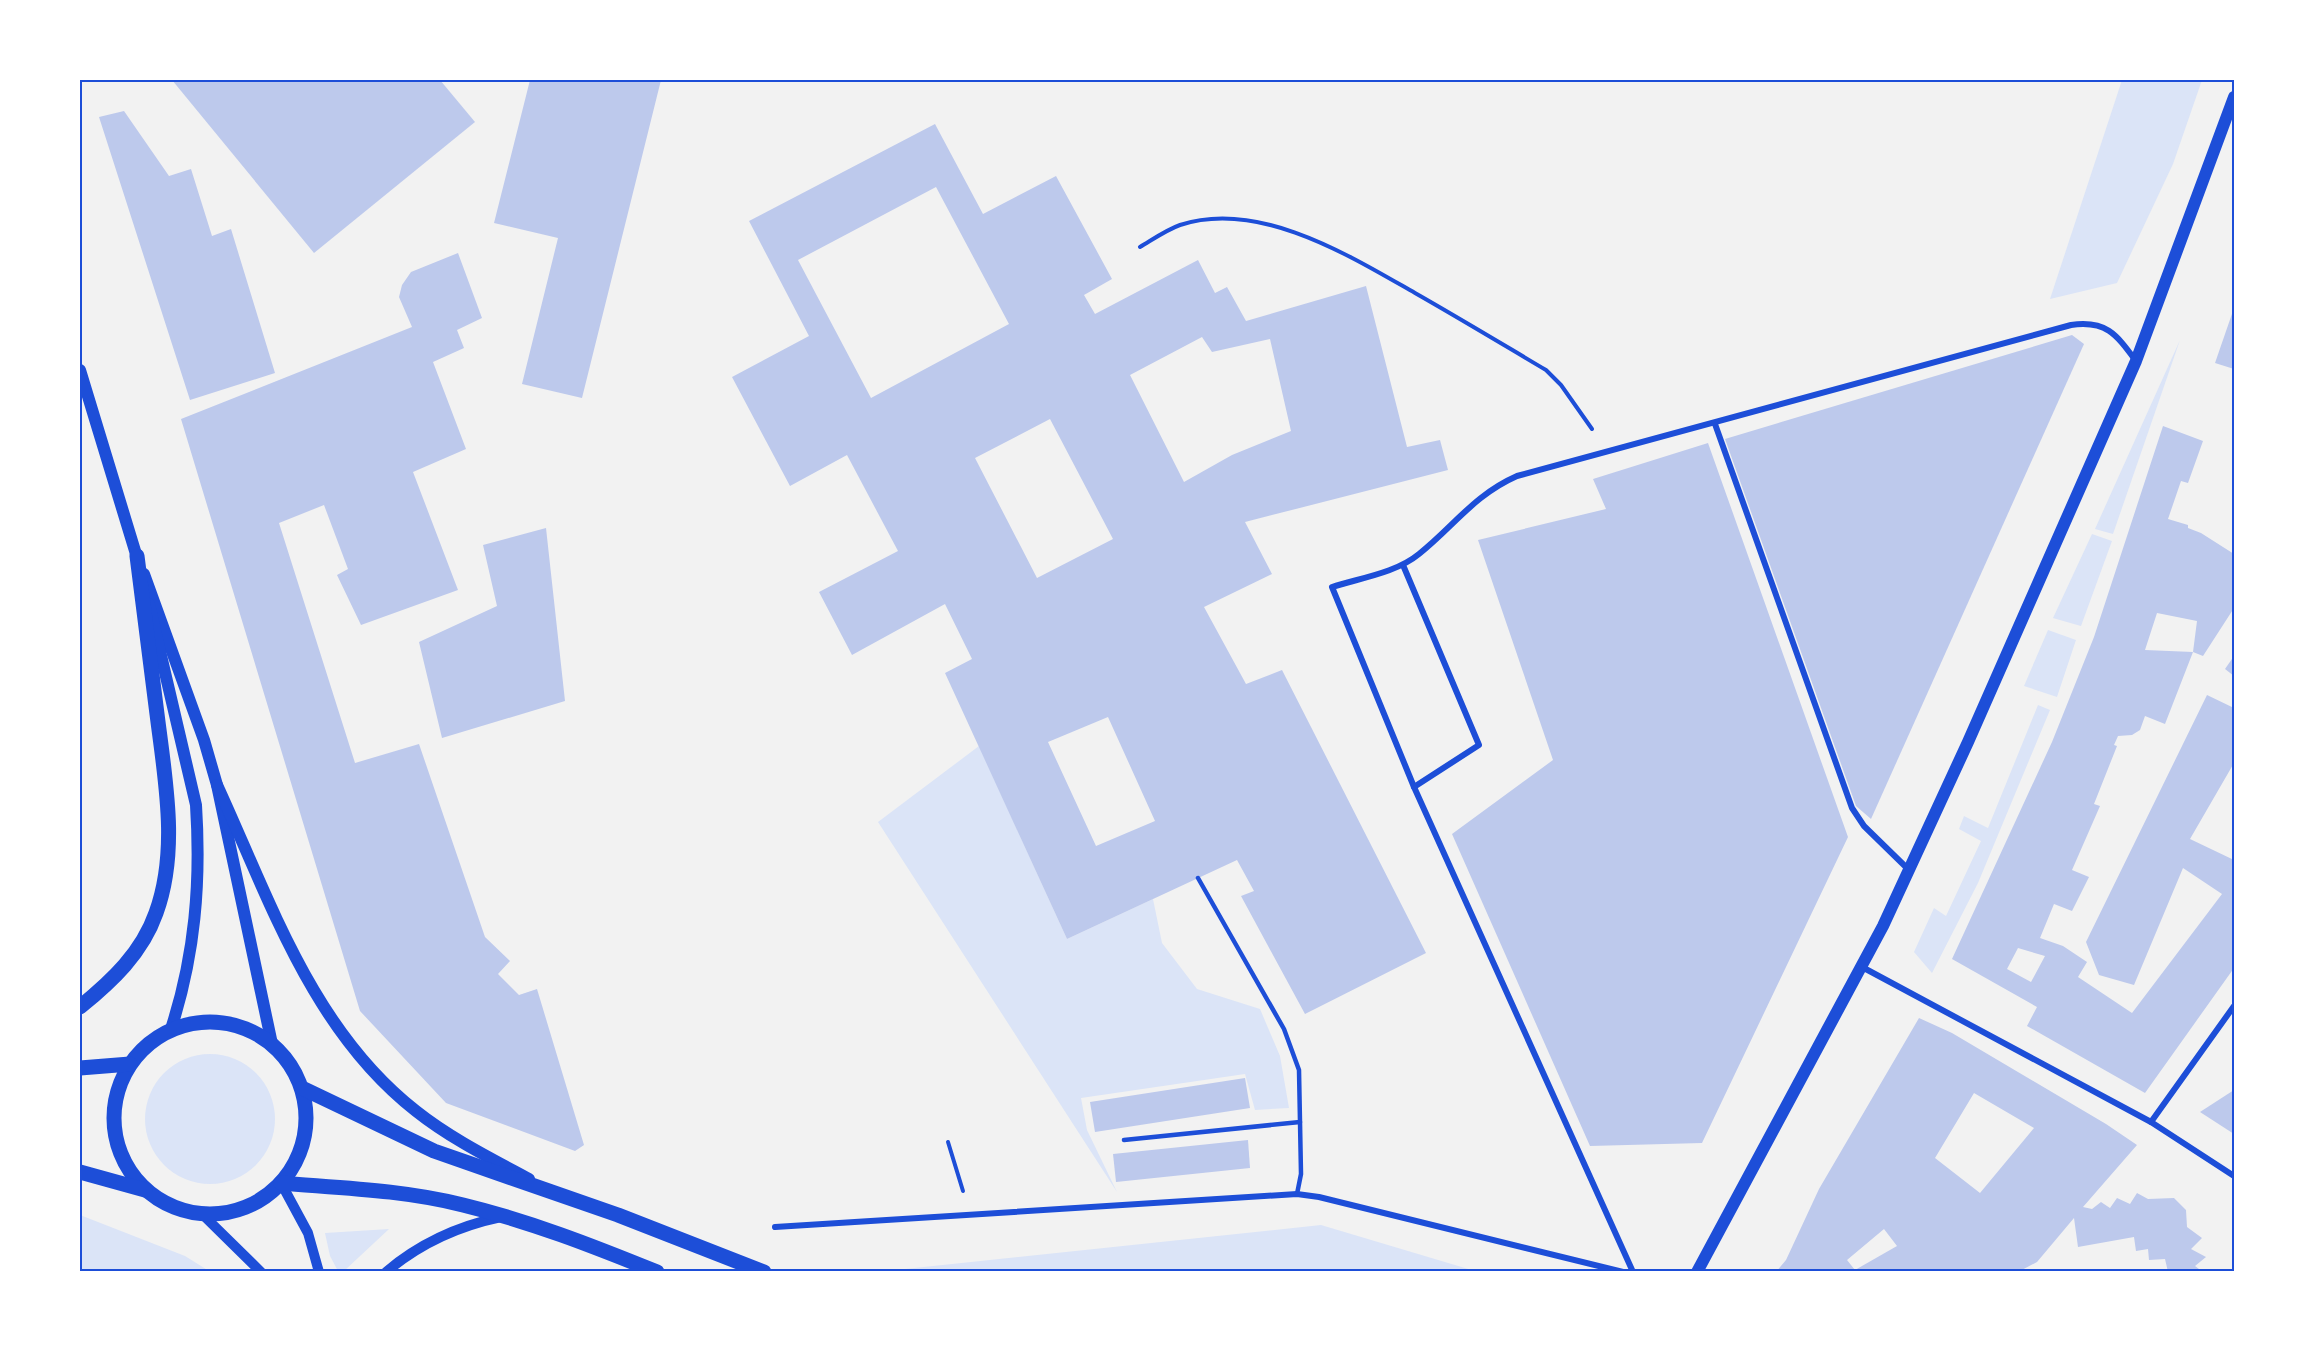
<svg xmlns="http://www.w3.org/2000/svg" width="2314" height="1351" font-family="Manrope,sans-serif">
	<style>
		.green { fill: #dbe4f7 }
		.building { fill: #bdc9ec; fill-rule: evenodd }
		.lines { fill: none; stroke-linecap: round; stroke-linejoin: round }
		.path { stroke: #1d4ed8; stroke-width: 4 }
		.service { stroke: #1d4ed8; stroke-width: 4.5 }
		.minor { stroke: #1d4ed8; stroke-width: 6 }
		.tertiary { stroke: #1d4ed8; stroke-width: 10 }
		.secondary { stroke: #1d4ed8; stroke-width: 12 }
		.primary { stroke: #1d4ed8; stroke-width: 15 }
		.neatline { fill: none; stroke: #1d4ed8; stroke-width: 2 }
	</style>
	<rect width="100%" height="100%" fill="#f2f2f2"/>
	<g class="green">
		<path d="M2122,80h80l-29,84 -56,119 -67,16z"/>
		<path d="M2180,340l-67,194 -18,-5z"/>
		<path d="M2092,534l20,7 -31,85 -28,-8z"/>
		<path d="M2048,630l28,10 -19,57 -33,-11z"/>
		<path d="M2038,705l12,5 -72,173 -46,90 -18,-21 20,-44 12,8 35,-75 -22,-12 5,-13 24,12z"/>
		<path d="M979,746l88,193 86,-40 9,44 35,46 63,20 20,47 9,52 -34,2 -10,-36 -164,24 6,32 30,62 -239,-370z"/>
		<circle cx="210" cy="1119" r="65"/>
		<path d="M80,1215l105,41 24,15h-129z"/>
		<path d="M1321,1225l154,46h-589z"/>
		<path d="M389,1229l-45,42h-6l-8,-15 -5,-23z"/>
	</g>
	<g class="building">
		<path d="M172,80h268l35,42 -161,131z"/>
		<path d="M530,80h131l-79,318 -60,-14 36,-146 -64,-15z"/>
		<path d="M124,111l45,65 22,-7 21,67 19,-7 44,144 -85,27 -91,-283z"/>
		<path d="M935,124l48,90 73,-38 56,103 -28,16 11,19 103,-54 17,33 12,-6 19,34 120,-35 41,161 33,-7 8,30 -203,52 27,52 -68,33 42,77 36,-14 144,283 -121,61 -64,-118 13,-5 -17,-31 -170,79 -122,-266 27,-14 -27,-55 -93,51 -33,-63 79,-41 -51,-96 -57,31 -58,-109 77,-41 -60,-115zM936,187l73,137 -138,74 -73,-138zM1202,337l10,15 58,-13 21,92 -59,24 -48,27 -54,-107zM1050,419l63,120 -76,39 -62,-120zM1108,717l47,104 -59,25 -48,-104z"/>
		<path d="M458,253l24,65 -25,12 7,18 -31,14 33,87 -53,23 45,118 -97,35 -24,-50 11,-6 -24,-64 -45,18 76,240 64,-19 66,193 25,24 -12,13 21,21 18,-6 47,156 -9,6 -129,-48 -86,-92 -179,-592 231,-92 -13,-30 3,-12 9,-13z"/>
		<path d="M2234,308v61l-19,-6z"/>
		<path d="M2072,335l12,9 -213,475 -15,-13 -131,-367z"/>
		<path d="M2163,426l40,15 -15,42 -7,-2 -13,38 20,6v3l13,5 33,21v54l-31,48 -10,-4 4,-31 -40,-8 -12,37 48,2 -28,72 -20,-8 -5,14 -8,5 -14,1 -4,9 3,1 -23,58 6,2 -28,64 17,7 -17,34 -18,-7 -14,34 23,8 24,16 -9,15 54,36 90,-119 -39,-26 -49,117 -35,-10 -13,-33 121,-247 27,13v55l-44,76 44,21v108l-89,125 -118,-67 10,-19 -85,-48 100,-217 42,-105zM2018,948l27,8 -14,26 -24,-13z"/>
		<path d="M1708,443l140,394 -146,306 -112,3 -138,-312 101,-74 -75,-220 128,-31 -13,-30z"/>
		<path d="M546,528l19,173 -123,37 -23,-96 78,-36 -14,-61z"/>
		<path d="M2234,656v20l-9,-7z"/>
		<path d="M1919,1018l33,15 154,91 31,21 -54,62 9,2 9,-7 9,6 7,-10 13,6 7,-11 11,6 26,-1 12,12 1,17 15,11 -11,11 15,8 -11,9 8,6h-35l-3,-13 -16,1 -1,-11 -12,2 -2,-14 -56,10 -4,-29 -37,44 -19,10h-242l10,-12 33,-71zM1974,1093l60,35 -54,65 -45,-35zM1884,1229l13,17 -42,24 -8,-10z"/>
		<path d="M1245,1078l5,30 -155,24 -5,-30z"/>
		<path d="M2234,1090v44l-34,-22z"/>
		<path d="M1248,1140l2,28 -134,14 -3,-28z"/>
	</g>
	<g class="lines">
		<g class="path">
			<path d="M1140,247c12,-7 26,-17 40,-22 79,-26 170,31 235,68 44,25 87,51 131,77l15,15 31,44"/>
			<path d="M948,1142l15,49"/>
		</g>
		<g class="service">
			<path d="M1198,878l86,151 15,41 2,104 -4,20"/>
			<path d="M1124,1140l176,-18"/>
		</g>
		<g class="minor">
			<path d="M1715,424l137,384 12,18 45,44"/>
			<path d="M1403,565l76,180 -65,42"/>
			<path d="M1862,967l289,155 83,54"/>
			<path d="M2151,1122l83,-116"/>
			<path d="M775,1227l522,-33 22,3 304,75"/>
			<path d="M1633,1272l-219,-485 -82,-200c28,-9 64,-14 87,-33 35,-28 55,-59 98,-78l554,-151c35,-5 45,9 65,36"/>
		</g>
		<g class="tertiary">
			<path d="M281,1183l27,50 11,39"/>
			<path d="M202,1214l59,58"/>
			<path d="M386,1272c33,-28 72,-46 115,-55"/>
		</g>
		<g class="secondary">
			<path d="M80,370l59,194"/>
			<path d="M144,574l60,166 13,45 55,259"/>
			<path d="M149,604l47,201c5,78 -1,150 -25,224"/>
			<path d="M217,785c53,115 95,245 199,326 34,27 74,47 113,68"/>
			<path d="M1697,1272l186,-346 85,-184 168,-381 98,-264"/>
		</g>
		<g class="primary">
			<path d="M80,1007c32,-26 62,-54 76,-94 23,-63 9,-134 1,-199 -7,-52 -13,-105 -20,-158"/>
			<circle cx="210" cy="1118" r="96"/>
			<path d="M80,1068l50,-4"/>
			<path d="M302,1088l132,63 184,64 146,57"/>
			<path d="M80,1172l65,18"/>
			<path d="M281,1183c60,5 123,7 182,22 66,16 130,41 194,67"/>
		</g>
	</g>
	<rect width="2314" height="1351" fill="none" stroke="#ffffff" stroke-width="162"/>
	<rect x="81" y="81" width="2152" height="1189" class="neatline"/>
</svg>
